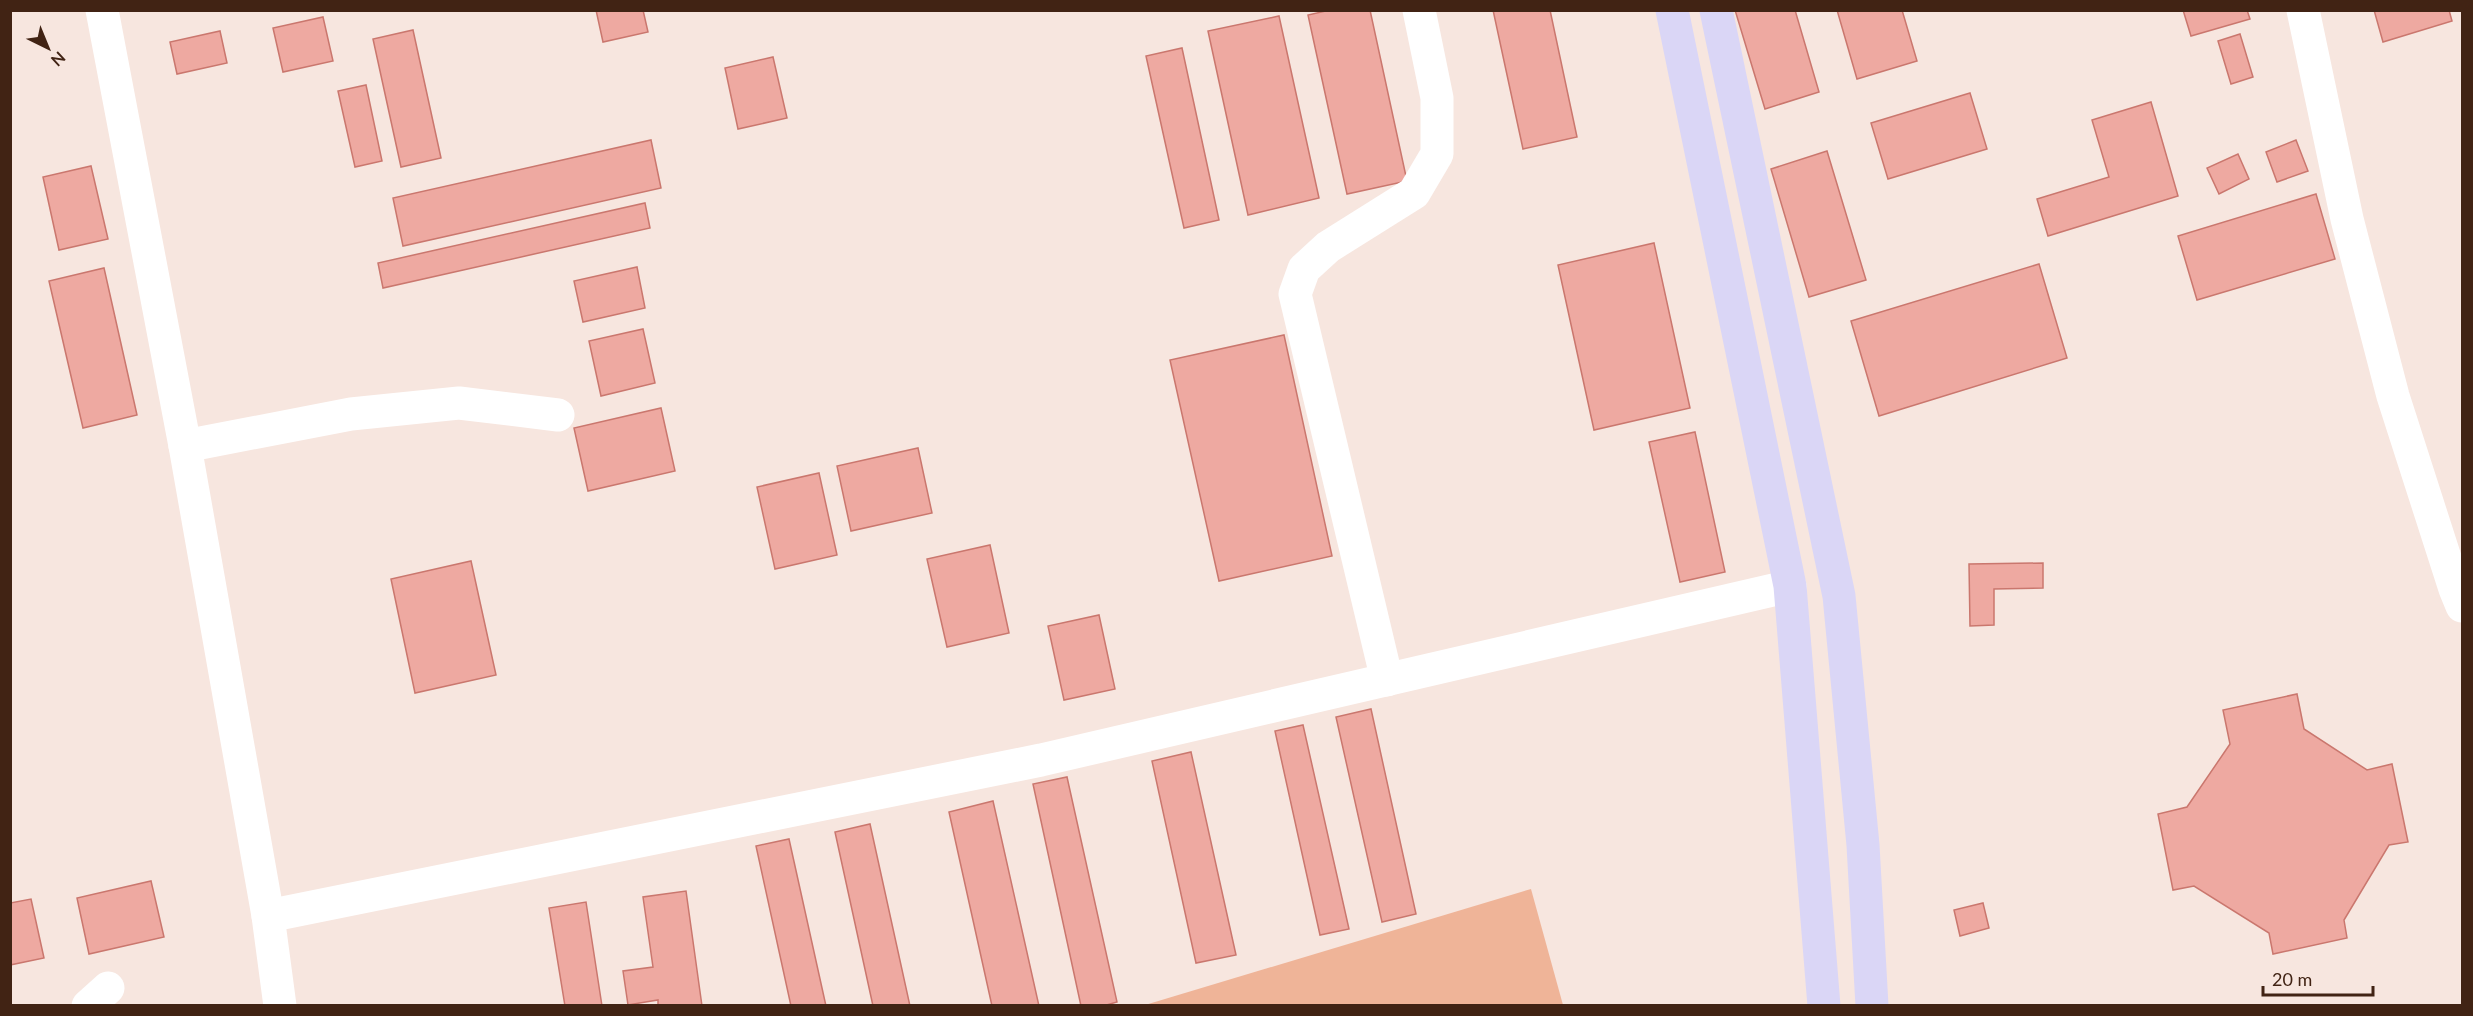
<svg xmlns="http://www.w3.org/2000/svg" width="2473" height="1016" font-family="Lato,sans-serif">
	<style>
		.green { fill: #efb498 }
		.building { fill: #eea9a1; stroke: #ca776e; stroke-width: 1.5 }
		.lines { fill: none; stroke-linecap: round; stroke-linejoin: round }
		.street { stroke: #fff; stroke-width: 33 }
		.secondary { stroke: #dad6f6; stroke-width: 33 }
	</style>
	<rect width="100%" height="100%" fill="#f7e6df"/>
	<path class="green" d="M1531,889l32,116h-418z"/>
	<g class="building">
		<path d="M596,10h47l5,22 -45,10z"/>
		<path d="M1330,10h40l37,171 -60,13 -39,-179z"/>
		<path d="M1493,10h57l27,127 -54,12z"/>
		<path d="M1735,10h60l24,82 -54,17z"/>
		<path d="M1837,10h65l15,51 -60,18z"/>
		<path d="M2183,10h64l3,9 -59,17z"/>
		<path d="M2374,10h75l3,11 -69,21z"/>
		<path d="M1279,16l40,182 -71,17 -40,-184z"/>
		<path d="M323,17l10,44 -50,11 -10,-44z"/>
		<path d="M413,30l28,128 -40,9 -28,-128z"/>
		<path d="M220,31l7,32 -50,11 -7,-32z"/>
		<path d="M2240,34l13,43 -22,7 -13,-43z"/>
		<path d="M1182,48l37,172 -35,8 -38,-172z"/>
		<path d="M773,57l14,61 -49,11 -13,-61z"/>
		<path d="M366,85l16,76 -27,6 -17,-76z"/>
		<path d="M1970,93l17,56 -99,30 -17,-56z"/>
		<path d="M2151,102l27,94 -130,40 -11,-37 72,-22 -17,-57z"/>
		<path d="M651,140l10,48 -258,58 -10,-48z"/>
		<path d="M2296,140l12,31 -31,11 -11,-30z"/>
		<path d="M1827,151l39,129 -57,17 -38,-128z"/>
		<path d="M2238,154l11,25 -30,15 -12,-26z"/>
		<path d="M91,166l17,73 -49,11 -16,-73z"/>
		<path d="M2316,194l19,65 -138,41 -19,-64z"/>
		<path d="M645,203l5,25 -267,60 -5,-25z"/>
		<path d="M1654,243l36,165 -96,22 -36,-165z"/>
		<path d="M2039,264l28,94 -188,58 -28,-95z"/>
		<path d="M637,267l8,41 -62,14 -9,-41z"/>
		<path d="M104,268l33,147 -54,13 -34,-147z"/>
		<path d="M643,329l12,54 -54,13 -12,-55z"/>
		<path d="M1284,335l48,221 -113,25 -49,-221z"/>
		<path d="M661,408l14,63 -87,20 -14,-63z"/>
		<path d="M1695,432l30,140 -45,10 -31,-140z"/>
		<path d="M918,448l14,65 -81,18 -14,-65z"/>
		<path d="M819,473l18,82 -62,14 -18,-82z"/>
		<path d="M990,545l19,88 -62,14 -20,-88z"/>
		<path d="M471,561l25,114 -81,18 -24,-114z"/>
		<path d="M2043,563v25l-49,1v36l-24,1 -1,-62z"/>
		<path d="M1099,615l16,74 -51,11 -16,-74z"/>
		<path d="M2297,694l7,35 63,41 25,-6 16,78 -19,3 -45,75 3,18 -74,16 -4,-21 -75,-47 -21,4 -15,-76 29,-7 43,-63 -7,-34z"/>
		<path d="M1371,709l45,205 -34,8 -46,-205z"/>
		<path d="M1303,725l46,204 -29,6 -45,-204z"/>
		<path d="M1191,752l45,203 -40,8 -44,-202z"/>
		<path d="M1067,777l50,225 -14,4h-22l-48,-222z"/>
		<path d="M993,801l46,205h-47l-43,-194z"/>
		<path d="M870,824l40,182h-37l-38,-174z"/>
		<path d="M789,839l37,167h-35l-35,-160z"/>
		<path d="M151,881l13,56 -75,17 -12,-56z"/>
		<path d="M686,891l16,115h-44v-6l-30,5 -5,-34 30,-4 -10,-70z"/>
		<path d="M31,899l13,59 -34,7v-62z"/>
		<path d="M586,902l16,104h-37l-16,-98z"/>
		<path d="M1983,903l6,25 -29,8 -6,-26z"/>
	</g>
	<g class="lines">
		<g class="street">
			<path d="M102,10l83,436 83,470 12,90"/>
			<path d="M2303,10l44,209 46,177 62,193 7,17"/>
			<path d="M185,446l166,-32 108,-11 99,12"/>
			<path d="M1387,680l-92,-386 9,-25 24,-22 86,-54 23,-39v-56l-18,-88"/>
			<path d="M268,916l773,-156 749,-174"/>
			<path d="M88,1006l20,-18"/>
		</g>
		<g class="secondary">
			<path d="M1672,10l118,576 34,420"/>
			<path d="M1716,10l123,586 24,249 9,161"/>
		</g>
	</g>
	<rect width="2473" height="1016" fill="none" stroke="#412314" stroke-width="24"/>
	<g transform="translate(48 48) rotate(137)" stroke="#f7e6df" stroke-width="4.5" paint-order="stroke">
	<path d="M0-4.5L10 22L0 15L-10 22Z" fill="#412314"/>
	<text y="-9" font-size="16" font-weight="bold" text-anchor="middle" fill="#412314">N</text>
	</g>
	<path d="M2263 986v9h110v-9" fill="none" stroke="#412314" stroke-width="3"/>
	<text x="2272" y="986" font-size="18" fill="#412314" stroke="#f7e6df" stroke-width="4.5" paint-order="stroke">20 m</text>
</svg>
